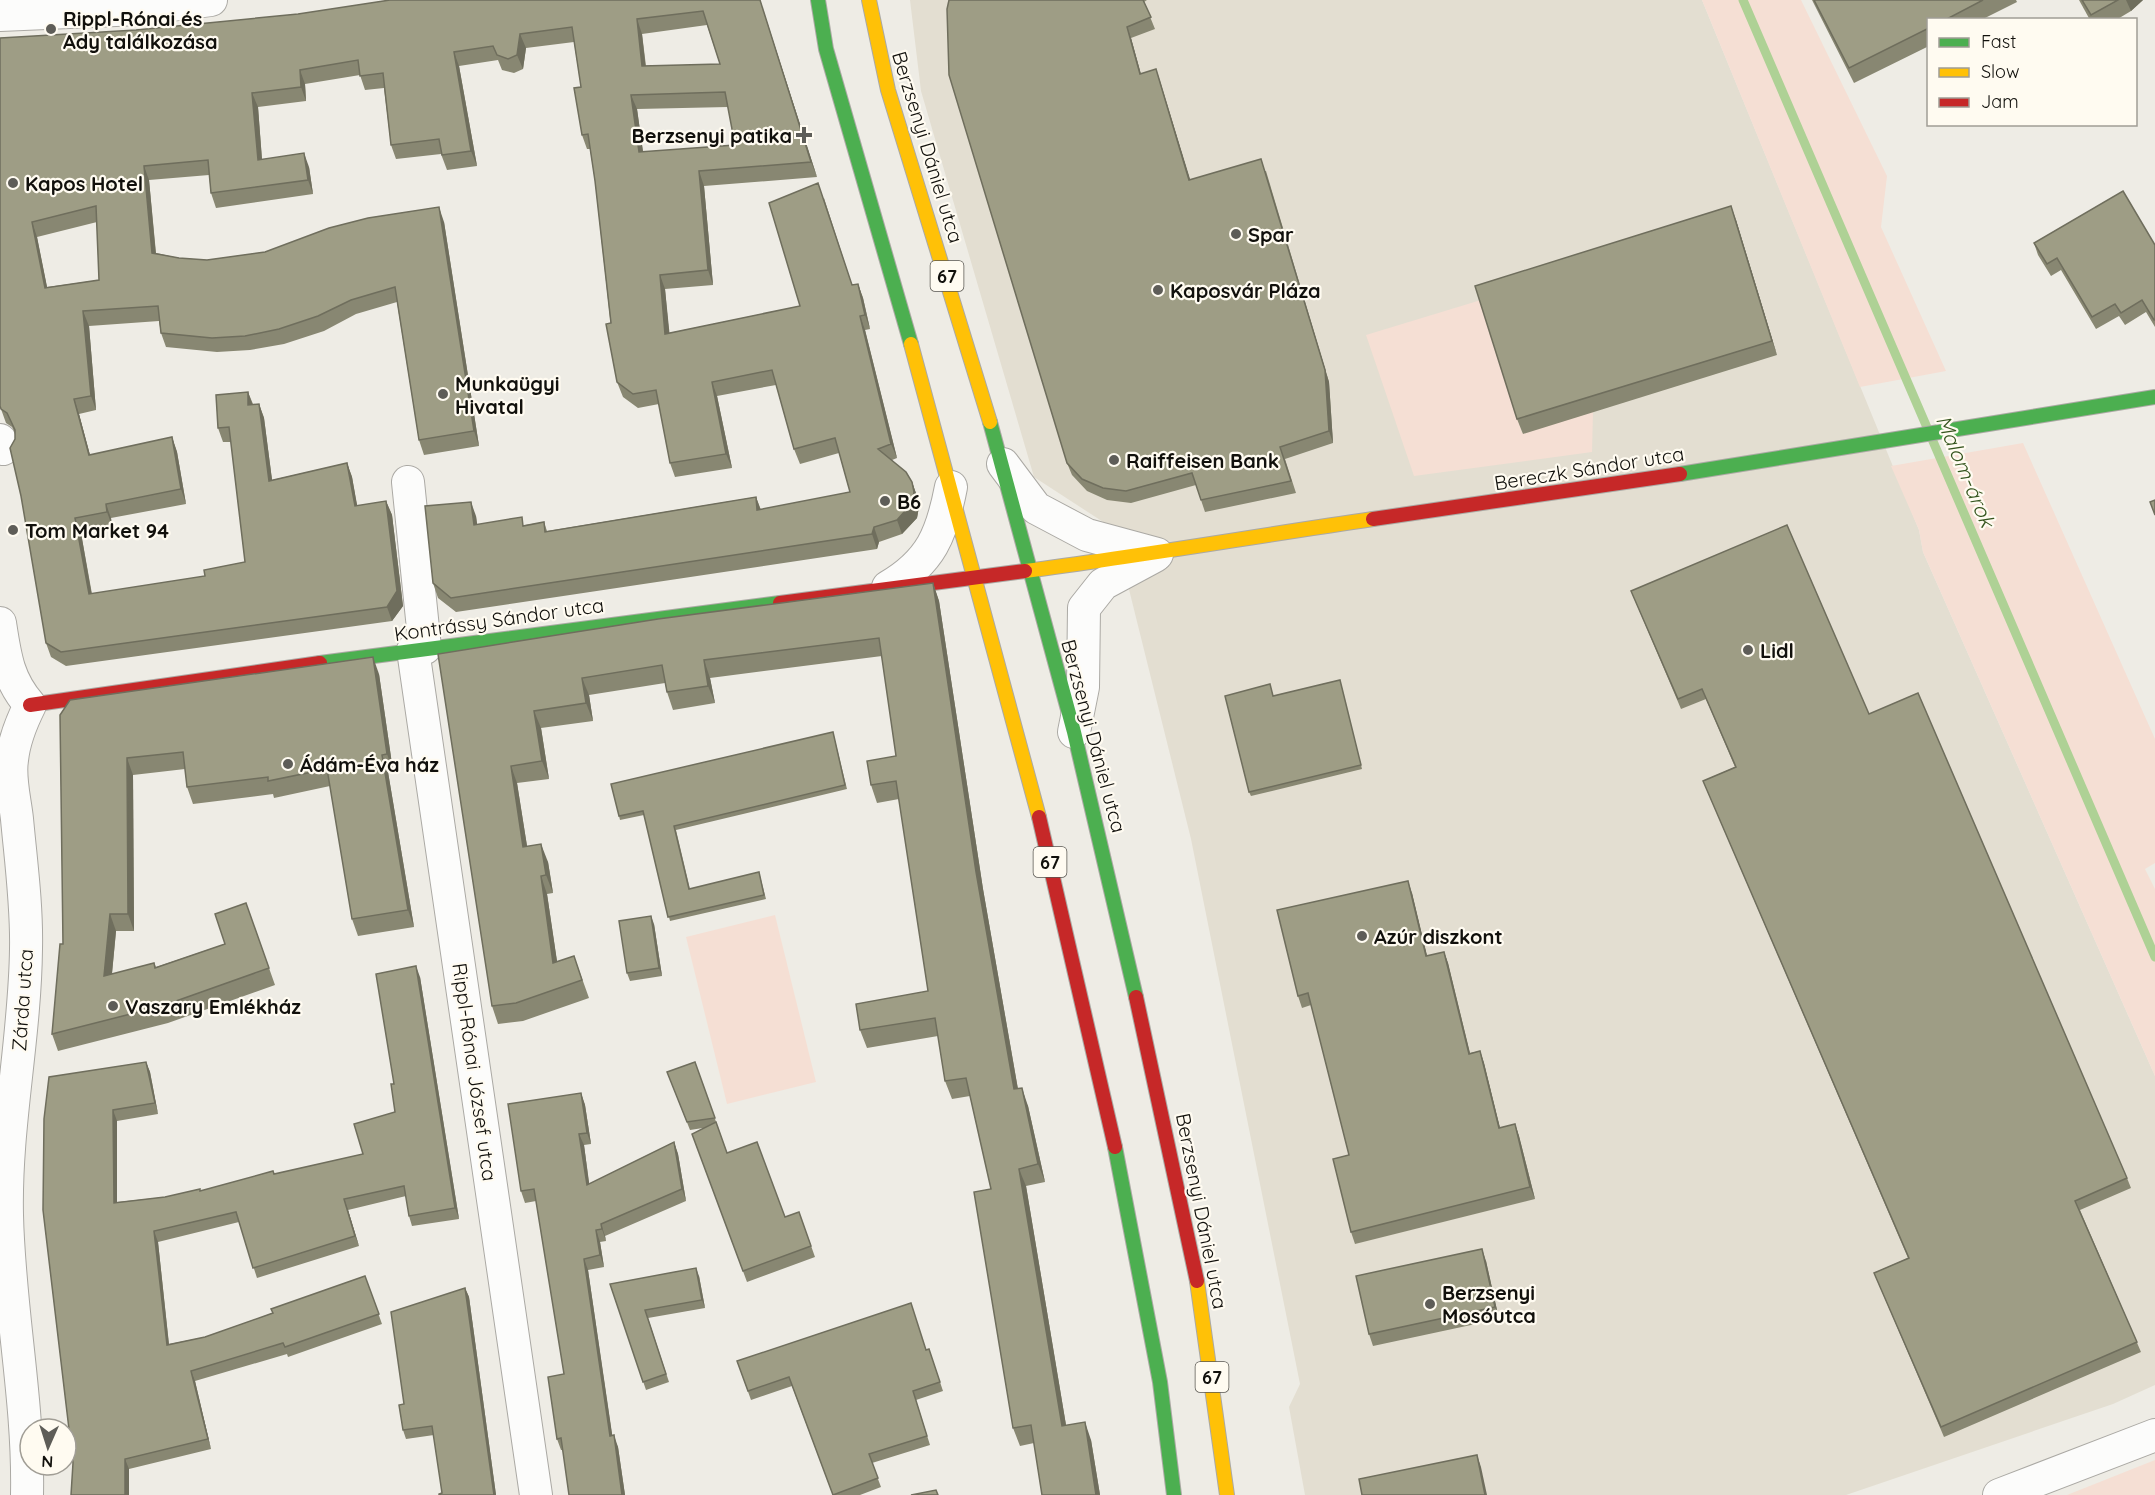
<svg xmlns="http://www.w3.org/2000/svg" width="2155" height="1495" font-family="Quicksand,sans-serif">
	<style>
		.built { fill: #e3ded1 }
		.green { fill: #f5dfd4 }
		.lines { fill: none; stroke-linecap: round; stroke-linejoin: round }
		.stream { stroke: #aed195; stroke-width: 9 }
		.street-casing { stroke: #aba9a4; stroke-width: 34 }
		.fast-casing { stroke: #aba9a4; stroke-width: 16 }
		.slow-casing { stroke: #aba9a4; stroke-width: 16 }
		.jam-casing { stroke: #aba9a4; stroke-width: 16 }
		.street { stroke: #fcfcfb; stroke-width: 32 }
		.fast { stroke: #4caf50; stroke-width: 14 }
		.slow { stroke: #ffc107; stroke-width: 14 }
		.jam { stroke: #c62828; stroke-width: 14 }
		.wall { fill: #888772; fill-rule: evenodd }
		.shaded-wall { fill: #6f6e5d }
		.building { fill: #9e9d85; stroke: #6f6e5d; stroke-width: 1.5; fill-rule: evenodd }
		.poi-dot { fill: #5e5d58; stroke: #fffbf1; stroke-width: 2 }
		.labels { text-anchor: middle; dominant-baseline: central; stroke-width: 4.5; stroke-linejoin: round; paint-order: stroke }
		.shield { fill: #fffbf1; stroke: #585651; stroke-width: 1.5 }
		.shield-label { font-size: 18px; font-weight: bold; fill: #11100c }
		.poi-label { font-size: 20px; font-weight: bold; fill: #11100c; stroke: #fffbf1; text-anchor: start }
		.street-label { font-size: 20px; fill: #11100c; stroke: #fffbf1 }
		.water-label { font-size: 21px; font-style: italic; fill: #35551e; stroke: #fffbf1 }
	</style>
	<rect width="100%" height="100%" fill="#eeece5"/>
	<path class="built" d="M910,0h792l217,530 4,22 232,524v309l-42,19 -267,91h-541l-16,-88 11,-23 -109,-545 -77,-310 -80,-52 -113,-386z"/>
	<g class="green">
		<path d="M1702,0h99l86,176 -6,51 65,144 -86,16z"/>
		<path d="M1481,300l41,133 71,-21 -1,40 -178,24 -48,-141z"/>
		<path d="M2023,443l132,296v124l-10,6 10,20v187l-232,-524 -4,-22 -28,-64z"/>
		<path d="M775,915l41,167 -89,22 -41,-167z"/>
		<path d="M2155,1460v35h-88z"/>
	</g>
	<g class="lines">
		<path class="stream" d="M1743,0l412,957"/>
		<defs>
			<g id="street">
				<path d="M0,15l139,-6 72,-9"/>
				<path d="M0,440l3,9"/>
				<path d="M1003,464l33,44 51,27 70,19"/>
				<path d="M408,482l17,166"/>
				<path d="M888,587c43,-25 54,-53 63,-100"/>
				<path d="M0,623c5,33 8,57 30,82 -9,18 -16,35 -18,55 -3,18 3,40 5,59 4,43 10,87 9,130 -1,90 -21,177 -19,266 2,94 22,186 20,280"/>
				<path d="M413,650l123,845"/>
				<path d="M1074,732l9,-45 1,-79 19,-24 52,-28"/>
				<path d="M1999,1495l156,-60"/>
			</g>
			<g id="fast">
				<path d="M818,0l8,49 85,295"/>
				<path d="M990,422l84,310 62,265"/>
				<path d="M1680,474l475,-77"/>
				<path d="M320,663l460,-60"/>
				<path d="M1115,1147l45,235 14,113"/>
			</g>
			<g id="slow">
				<path d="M869,0l19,90 102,332"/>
				<path d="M911,344l128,473"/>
				<path d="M1025,571c116,-15 231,-35 348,-52"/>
				<path d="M1197,1281l30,214"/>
			</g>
			<g id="jam">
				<path d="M1373,519l307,-45"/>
				<path d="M780,603l245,-32"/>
				<path d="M30,705l290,-42"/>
				<path d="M1039,817l76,330"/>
				<path d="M1136,997l61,284"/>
			</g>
		</defs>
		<use href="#street" class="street-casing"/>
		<use href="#fast" class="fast-casing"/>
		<use href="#slow" class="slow-casing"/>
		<use href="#jam" class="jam-casing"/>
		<use href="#street" class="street"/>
		<use href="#fast" class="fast"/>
		<use href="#slow" class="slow"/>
		<use href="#jam" class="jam"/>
	</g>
	<g class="wall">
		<path d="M760,0l57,177 -113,9 9,99 -48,4 4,44 131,-27 24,-108 28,87 6,-1 5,14 7,31 -5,1 32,128 -5,2 20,22 5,14 2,11 -2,11 -15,16 -23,8 -2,7 -421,63 -18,-14 -5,-15 43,-67 1,8 48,1 19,-3 3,9 209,-34 5,13 89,-18 -11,-39 -39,11 -6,-15 -18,-64 -59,11 15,72 -57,9 -5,-14 -11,-59 -21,4 -15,-11 -6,-15 -22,-201 -5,-32h-3l-5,-14 -1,-48 -7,-45 -48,6 -3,21 -9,4 -12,-3 -4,-10 -39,6 18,100 -30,4 -6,-16 -45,5 -5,-14 -7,-57 -19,2 -5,-15 -55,9 1,17 -48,6 4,52 47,8 4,27 -97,14 -5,-15 -2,-18 -60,5 7,73 23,5 28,2 58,-8 179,-30 35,224 -55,9 -5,-15 -22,-138 -41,12 -32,17 -40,13 -34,6 -33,2 -51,-5 -5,-14 -2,-12 -70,5 7,84 -17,4 11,41 82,-18 5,15 9,52 -75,14 1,8 -31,7 11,61 113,-18 40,-14 -14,-120h-8l-5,-14 30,-36 5,12h6l5,14 8,62 75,-17 5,14 5,29 29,-5 6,14 11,91 -11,15 -326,45 -15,-9 -5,-14 -31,-210 -3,-6 -6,-4 -5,-14 -1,-371zM707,25l13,39 -74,2 -4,-32zM728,107l7,38 -92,7 -6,-43zM97,222l2,58 -52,7 -10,-50z"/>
		<path d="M949,0h198l-3,2 11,27 -24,9 10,36 15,-5 34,111 76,-9 63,211 4,61 -48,16 11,34 -91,19 -9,-27 -65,18 -24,-3 -20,-9 -15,-16 -5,-12z"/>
		<path d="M1812,0h204l1,2 -36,18h-52v26l-75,37z"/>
		<path d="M2079,0h64l-12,11 -15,9h-26z"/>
		<path d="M1736,220l41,135 -254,79 -6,-15z"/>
		<path d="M2034,243l121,2v82l-9,-15 -21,13 -6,-9 -23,13 -35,-59 -10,6 -13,-21z"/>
		<path d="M933,583l6,18 44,288 35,200 10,17 17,76 -19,4 40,239 25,15 9,55h-58l-8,-52 -14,3 -7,-18 -22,-239 -21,-93 -18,3 -7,-18 -7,-45 -71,12 -7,-18 68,-39 -29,-192 -22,4 -6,-18 25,-29 -14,-100 -172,22 5,25 -42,7 -6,-18 -2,-9 -76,12 4,26 -52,7 8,51 -32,4 10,63 21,16 5,31 -6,1 10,68 17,-6 15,42 -66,23 -25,3 -6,-18 -54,-352z"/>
		<path d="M1631,591l238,123 258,464 4,10 -51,22 61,142 -197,85 -70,-164 34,-15 -205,-477 32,-14 -29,-68 -25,10z"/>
		<path d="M379,674l14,97 -5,1 26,155 -56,9 -6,-17 -22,-133 -56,12 -1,-4 -80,10 -6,-17 -2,-18 -52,6 1,156h-18l-4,43 42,-11 2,4 69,-23 21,-41 29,82 -107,38 -110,28 -6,-17 11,-90 -3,-229z"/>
		<path d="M1340,680l22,89 -111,27 -2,-4 24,-96z"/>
		<path d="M833,732l14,57 -171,41 14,59 69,-17 7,27 -96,22 -26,-106 -24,5 -1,-4z"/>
		<path d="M1412,893l15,63 17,-4 4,11 22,90 10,-2 4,12 16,65 15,-4 4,12 16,63 -180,45 -4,-12 -2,-77 -38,-150 -9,3 -4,-12z"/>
		<path d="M654,924l8,52 -32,5 -3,-8z"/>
		<path d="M420,977l39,242 -47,7 -3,-10 -3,-20 -58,14 11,36 -102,32 -18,-56 -81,20 11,102 36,-7 68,-24 92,-37 17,48 -94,33 -1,-3 -92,27 16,68 -82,20v26h-58l2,-32 -30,-253 103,-148 4,10 8,42 -41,7v81l48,-5 36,-6 162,-37 32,-42 -1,-28z"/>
		<path d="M695,1062l32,91 58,64 14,-5 16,45 -68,25 -55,-148 11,-6 -13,2 -23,-58z"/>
		<path d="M581,1093l4,12 6,39 -7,1 5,39 85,-42 4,12 8,47 -81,35 1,5 -6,1 4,25 -16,3 24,165 6,12 7,48h-56l-6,-45h-2l-4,-11 7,-65 -28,-173 -11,2 -4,-12z"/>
		<path d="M1486,1261l13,58 -126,27 -4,-12z"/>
		<path d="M699,1276l6,32 -57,10 21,64 -23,8 -36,-106z"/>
		<path d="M465,1288l4,9 27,198h-57l3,-2 -8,-58 -28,4 -3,-9 1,-26z"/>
		<path d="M929,1349l14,42 -27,9 14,45 -58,18 9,24 -21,8h-27l-41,-109 -41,14 -14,-39z"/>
	</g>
	<g class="shaded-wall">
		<path d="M760,0l57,177 -6,-15z"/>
		<path d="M2126,0h17l-12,11z"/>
		<path d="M637,19l5,15 5,46 -5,-14z"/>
		<path d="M1127,27l4,11 13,48 -4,-12z"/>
		<path d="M520,34l6,14 -3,21 -6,-14z"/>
		<path d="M454,52l5,14 18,100 -6,-15z"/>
		<path d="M1156,69l4,12 34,111 -5,-12z"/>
		<path d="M300,70l5,14 1,17 -5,-14z"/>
		<path d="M252,93l6,14 5,67 -5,-14z"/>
		<path d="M631,95l6,14 8,57 -6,-14z"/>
		<path d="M304,153l5,14 4,27 -5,-14z"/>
		<path d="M1261,159l68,223 4,61 -4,-12z"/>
		<path d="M144,166l5,14 8,87 -5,-14z"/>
		<path d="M699,171l5,15 9,99 -5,-15z"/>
		<path d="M1731,206l5,14 41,135 -5,-14z"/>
		<path d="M439,207l5,15 35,224 -5,-15z"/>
		<path d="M32,222l5,15 13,65 -5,-14z"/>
		<path d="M660,275l5,14 6,59 -6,-14z"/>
		<path d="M858,284l5,14 7,31 -5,-14z"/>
		<path d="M83,311l6,15 7,84 -5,-14z"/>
		<path d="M860,316l5,14 32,128 -6,-14z"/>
		<path d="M712,382l5,14 15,72 -6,-14z"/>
		<path d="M248,392l5,14 -5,-1z"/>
		<path d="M74,399l5,15 15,56 -5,-15z"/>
		<path d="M259,404l5,14 10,77 -5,-14z"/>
		<path d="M172,437l5,15 9,52 -5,-15z"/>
		<path d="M347,463l5,14 8,44 -5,-15z"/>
		<path d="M912,482l5,14 2,11 -2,11 -15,16 -5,-14z"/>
		<path d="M756,497l5,14 -4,-1z"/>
		<path d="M386,501l6,14 11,91 -11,15 -5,-14z"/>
		<path d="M471,502l5,14 3,23 -5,-14z"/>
		<path d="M106,504l5,14 1,8 -5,-14z"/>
		<path d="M75,518l6,15 13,75 -5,-14z"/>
		<path d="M874,527l5,15 -2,7 -5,-15z"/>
		<path d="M933,583l6,18 44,288 38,218 -7,-18 -38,-217z"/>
		<path d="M373,657l6,17 14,97 -6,-17z"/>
		<path d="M704,660l6,18 5,25 -7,-17z"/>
		<path d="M582,678l7,17 4,26 -7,-18z"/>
		<path d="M534,711l7,17 8,51 -7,-18z"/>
		<path d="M382,755l6,17 26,155 -6,-17z"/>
		<path d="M127,758l6,17 1,156 -6,-17z"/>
		<path d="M511,766l6,17 13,82 -7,-18z"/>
		<path d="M541,844l7,18 5,31 -7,-18z"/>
		<path d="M541,876l6,18 13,87 -7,-18z"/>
		<path d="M1408,881l4,12 18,75 -4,-12z"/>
		<path d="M110,914l6,17 -6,62 -6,-17z"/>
		<path d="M651,916l3,8 8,52 -3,-8z"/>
		<path d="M1444,952l4,11 25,103 -4,-12z"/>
		<path d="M416,966l4,11 39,242 -4,-11z"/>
		<path d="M1480,1051l4,12 19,77 -4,-12z"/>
		<path d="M146,1062l4,10 8,42 -3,-11z"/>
		<path d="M1022,1088l6,18 17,76 -7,-18z"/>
		<path d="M581,1093l4,12 6,39 -4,-11z"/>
		<path d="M113,1110l4,11v92l-3,-10z"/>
		<path d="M1515,1124l4,12 16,63 -5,-12z"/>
		<path d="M579,1134l5,11 7,52 -4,-12z"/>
		<path d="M674,1142l4,12 8,47 -4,-12z"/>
		<path d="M1019,1169l7,17 43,257 -7,-17z"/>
		<path d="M344,1199l4,11 11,36 -4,-10z"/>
		<path d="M601,1224l4,12 1,5 -4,-12z"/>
		<path d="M596,1230l4,12 4,25 -4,-12z"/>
		<path d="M154,1231l4,11 12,113 -3,-10z"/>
		<path d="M1482,1249l4,12 13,58 -4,-12z"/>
		<path d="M584,1259l4,11 26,177 -4,-11z"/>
		<path d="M696,1268l3,8 6,32 -3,-8z"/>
		<path d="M465,1288l4,9 27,198h-2z"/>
		<path d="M191,1371l4,10 16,68 -3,-10z"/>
		<path d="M1085,1422l6,18 9,55h-4z"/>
		<path d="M614,1435l4,12 7,48h-3z"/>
		<path d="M1477,1455l4,12 6,28h-2z"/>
		<path d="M125,1459l4,10v26h-4z"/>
	</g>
	<g class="building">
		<path d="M390,0h370l51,162 -112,9 9,99 -48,5 5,59 135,-28 -31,-103 49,-20 34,102 6,-1 7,31 -5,1 31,128 -13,5 28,23 6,10 2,10 -2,11 -15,17 -23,7 -2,7 -421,64 -18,-15 -8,-77 46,-4 3,23 48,-8 1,9 21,-4 1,10 211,-35 1,13 93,-18 -15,-54 -41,11 -22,-79 -60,12 14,72 -56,9 -14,-73 -23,4 -16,-12 -11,-58 5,-1 -16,-142 -7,-47 -6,1 -8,-47 7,-1 -9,-60 -52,7 -3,21 -9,4 -11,-4 -4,-9 -39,6 17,99 -29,4 -3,-16 -48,6 -8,-72 -23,3 -2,-16 -58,10 1,17 -49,6 6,67 46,-7 4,27 -97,13 -3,-33 -64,6 8,87 27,5 28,2 58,-8 64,-24 39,-10 71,-11 35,224 -55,9 -24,-153 -44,13 -33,16 -39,13 -34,7 -33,2 -51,-5 -3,-27 -75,5 8,85 -17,3 15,56 83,-18 9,52 -75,15 1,8 -32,6 14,76 116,-18 -1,-6 41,-8 -16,-135 -11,1 -2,-33 32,-3v13l11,-1 10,77 78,-18 8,43 31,-5 11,90 -10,16 -326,45 -15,-9 -25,-147 -11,-48 5,-9v-9l-8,-17 -6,-4 -1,-3v-368l136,-8 162,-16zM703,11l17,53 -78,2 -5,-47zM725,92l10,53 -96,7 -8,-57zM96,206l3,74 -54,8 -13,-66z"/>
		<path d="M949,0h194l8,17 -24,10 13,47 16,-5 33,111 72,-21 64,211 4,61 -49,16 11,34 -90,19 -9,-27 -66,18 -23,-3 -21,-9 -15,-16 -118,-388 -2,-66z"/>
		<path d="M1814,0h169l-38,20h-16v8l-80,40z"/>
		<path d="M2082,0h36l-27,15z"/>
		<path d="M2123,191l32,54v75h-1l-12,-20 -21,13 -6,-9 -23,13 -35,-59 -10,6 -13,-21z"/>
		<path d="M1731,206l41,135 -255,78 -42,-133z"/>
		<path d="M2155,500v15l-5,-13z"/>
		<path d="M1787,525l82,189 49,-21 209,485 -52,23 62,141 -196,85 -67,-154 35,-15 -206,-477 33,-14 -34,-78 -24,10 -47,-108z"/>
		<path d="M933,583l43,289 38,217 8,-1 16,76 -19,5 43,257 23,-4 11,73h-54l-11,-70 -18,3 -39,-236 17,-3 -25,-111 -21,3 -10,-63 -75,12 -4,-26 72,-13 -32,-210 -25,4 -4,-24 29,-5 -17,-118 -175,22 4,26 -41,6 -5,-27 -80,13 4,25 -52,8 8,50 -31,5 12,81 18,-3 5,31 -5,1 12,87 21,-7 8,24 -66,23 -24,3 -54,-352 220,-35z"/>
		<path d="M373,657l14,97 -5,1 26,155 -56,9 -25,-150 -59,12v-4l-81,10 -4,-35 -56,6 1,156h-18l-6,62 50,-13 1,5 70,-24 -10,-30 31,-11 23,65 -107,38 -110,28 8,-90h3l-3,-229 10,-15z"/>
		<path d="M1340,680l21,85 -112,27 -24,-96 45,-12 3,12z"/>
		<path d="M833,732l12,53 -171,41 15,63 70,-17 5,23 -96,22 -25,-106 -24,5 -8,-32z"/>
		<path d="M1408,881l18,75 18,-4 25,102 11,-3 19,77 16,-4 15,63 -179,45 -18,-73 16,-4 -41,-162 -10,3 -21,-86z"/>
		<path d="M651,916l8,52 -32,5 -8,-52z"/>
		<path d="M416,966l39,242 -46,8 -5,-30 -60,13 11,37 -102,32 -17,-56 -82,19 13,114 38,-8 68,-24 -2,-4 94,-33 14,38 -94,33 -2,-4 -92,28 17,68 -83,20v36h-54l2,-32 -30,-253 1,-91 5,-42 97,-15 9,41 -42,7 1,93 51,-6 35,-8v2l73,-20 1,3 89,-20 -9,-30 41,-12 -4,-28h3l-18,-110z"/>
		<path d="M695,1062l20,56 -28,4 -20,-50z"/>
		<path d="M581,1093l6,40 -8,1 8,51 87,-43 8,47 -81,35 1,5 -6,1 4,25 -16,4 26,177 4,-1 8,60h-53l-8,-57 -4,1 -9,-62 16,-3 -30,-185 -13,2 -13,-87z"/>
		<path d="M716,1122l11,31 30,-11 28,75 14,-5 12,34 -68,25 -51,-137z"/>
		<path d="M1482,1249l13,58 -126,27 -13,-58z"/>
		<path d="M696,1268l6,32 -57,10 21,64 -23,8 -33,-98z"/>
		<path d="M465,1288l29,207h-55v-1l3,-1 -10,-67 -29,4 -4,-25 5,-1 -13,-92z"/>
		<path d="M911,1303l15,47 3,-1 11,33 -27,9 14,45 -58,18 9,24 -45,17 -44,-118 -41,14 -11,-30z"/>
		<path d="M1477,1455l8,40h-123l-3,-16z"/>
		<path d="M936,1490l2,5h-27z"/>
	</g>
	<g class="poi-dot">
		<circle cx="51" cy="29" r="6"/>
		<path d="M801 126h6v6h6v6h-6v6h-6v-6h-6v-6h6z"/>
		<circle cx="13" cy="183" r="6"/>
		<circle cx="1236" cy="234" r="6"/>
		<circle cx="1158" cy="290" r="6"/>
		<circle cx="443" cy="394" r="6"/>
		<circle cx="1114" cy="460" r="6"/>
		<circle cx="885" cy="501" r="6"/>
		<circle cx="13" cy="530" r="6"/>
		<circle cx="1748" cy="650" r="6"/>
		<circle cx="288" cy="764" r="6"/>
		<circle cx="1362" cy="936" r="6"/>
		<circle cx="113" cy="1006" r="6"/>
		<circle cx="1430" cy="1304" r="6"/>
	</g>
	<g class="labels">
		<g class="shield">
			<rect x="930.5" y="261" width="33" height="30" rx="4.5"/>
			<rect x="1033.5" y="847" width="33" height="30" rx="4.5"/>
			<rect x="1195.5" y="1362" width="33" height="30" rx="4.5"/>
		</g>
		<g class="shield-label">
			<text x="947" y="276">67</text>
			<text x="1050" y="862">67</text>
			<text x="1212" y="1377">67</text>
		</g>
		<g class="poi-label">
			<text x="63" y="18">Rippl-Rónai és<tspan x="63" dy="23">Ady találkozása</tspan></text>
			<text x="792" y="135" text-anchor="end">Berzsenyi patika</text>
			<text x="25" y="183">Kapos Hotel</text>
			<text x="1248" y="234">Spar</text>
			<text x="1170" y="290">Kaposvár Pláza</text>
			<text x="455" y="383">Munkaügyi<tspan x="455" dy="23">Hivatal</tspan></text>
			<text x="1126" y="460">Raiffeisen Bank</text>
			<text x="897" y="501">B6</text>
			<text x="25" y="530">Tom Market 94</text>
			<text x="1760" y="650">Lidl</text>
			<text x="300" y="764">Ádám-Éva ház</text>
			<text x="1374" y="936">Azúr diszkont</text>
			<text x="125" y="1006">Vaszary Emlékház</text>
			<text x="1442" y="1292">Berzsenyi<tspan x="1442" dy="23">Mosóutca</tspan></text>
		</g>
		<g class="street-label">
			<text transform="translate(928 147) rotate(73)">Berzsenyi Dániel utca</text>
			<text transform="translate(1589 468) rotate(-9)">Bereczk Sándor utca</text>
			<text transform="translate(499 619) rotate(-8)">Kontrássy Sándor utca</text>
			<text transform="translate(1094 736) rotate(75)">Berzsenyi Dániel utca</text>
			<text transform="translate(22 1000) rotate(-86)">Zárda utca</text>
			<text transform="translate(475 1072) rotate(82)">Rippl-Rónai József utca</text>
			<text transform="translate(1202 1211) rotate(79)">Berzsenyi Dániel utca</text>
		</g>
		<g class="water-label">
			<text transform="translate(1966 471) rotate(67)">Malom-árok</text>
		</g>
	</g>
	<rect x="1927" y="18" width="210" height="108" fill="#fffbf1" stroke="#a09d95" stroke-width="1.5"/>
	<rect x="1939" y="38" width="30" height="9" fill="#4caf50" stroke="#a09d95" stroke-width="1.5"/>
	<text x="1981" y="48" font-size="18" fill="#11100c">Fast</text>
	<rect x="1939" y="68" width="30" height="9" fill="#ffc107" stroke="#a09d95" stroke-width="1.5"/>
	<text x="1981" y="78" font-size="18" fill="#11100c">Slow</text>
	<rect x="1939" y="98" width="30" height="9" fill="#c62828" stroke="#a09d95" stroke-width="1.5"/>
	<text x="1981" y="108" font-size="18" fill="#11100c">Jam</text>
	<g transform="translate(48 1447) rotate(183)"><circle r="28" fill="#fffbf1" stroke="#a09d95" stroke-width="1.5"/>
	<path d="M0-4.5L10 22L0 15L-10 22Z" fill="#5e5d58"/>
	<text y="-9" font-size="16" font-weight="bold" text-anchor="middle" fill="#11100c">N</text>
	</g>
</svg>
